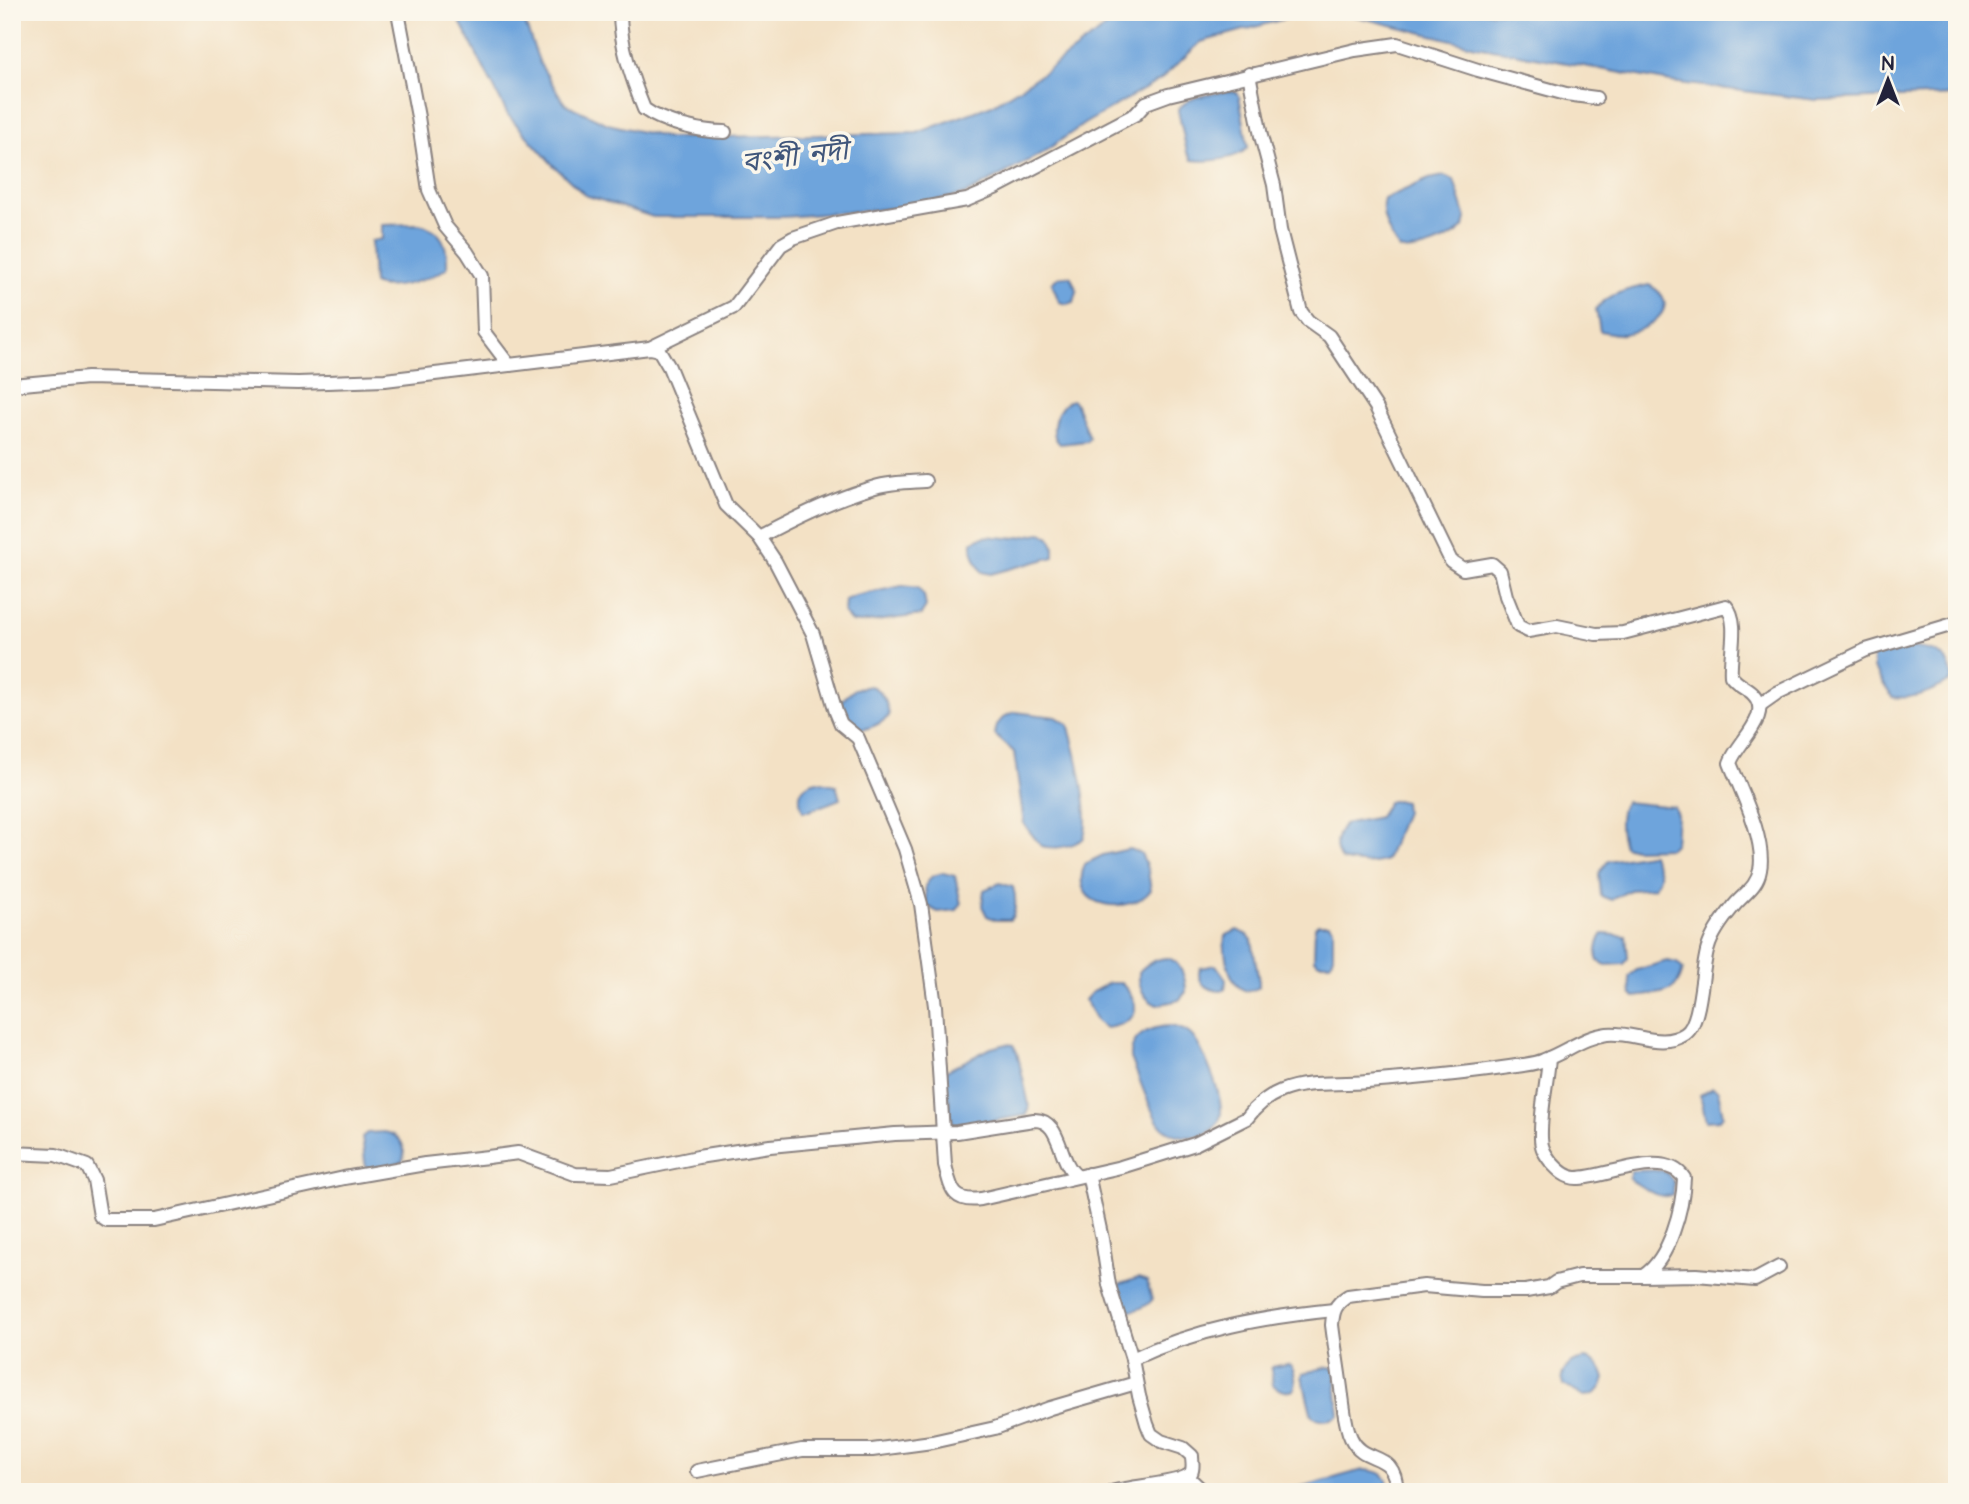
<svg xmlns="http://www.w3.org/2000/svg" width="1969" height="1504" font-family="'Architects Daughter','Noto Sans Bengali',sans-serif">
	<style>
		.water { fill: #6ea4dc; stroke: #48638c; stroke-width: 2 }
		.lines { fill: none; stroke-linecap: round; stroke-linejoin: round }
		.minor-casing { stroke: #8a8280; stroke-width: 16 }
		.minor { stroke: #fff; stroke-width: 12 }
		.labels { text-anchor: middle; dominant-baseline: central; stroke-width: 7; stroke-linejoin: round; paint-order: stroke }
		.water-label { font-size: 28px; font-style: italic; fill: #40567b; stroke: #fbf7ec }
	</style>
	<rect width="100%" height="100%" fill="#fbf7ec"/>
	<filter id="ink" filterUnits="userSpaceOnUse"><feTurbulence type="fractalNoise" baseFrequency=".0143" numOctaves="2"/><feDisplacementMap in="SourceGraphic" scale="14" xChannelSelector="R" yChannelSelector="G"/><feConvolveMatrix kernelMatrix="1 2 1 2 8 2 1 2 1" color-interpolation-filters="sRGB"/></filter>
	<filter id="wash" filterUnits="userSpaceOnUse"><feTurbulence type="fractalNoise" baseFrequency=".00686" numOctaves="4" result="noise"/><feDisplacementMap in="SourceGraphic" scale="28" xChannelSelector="R" yChannelSelector="G"/><feGaussianBlur stdDeviation="1.57" result="paint"/><feColorMatrix in="noise" values="0 0 0 0 0 0 0 0 0 0 0 0 0 0 0 0 0 1.4 0 .05"/><feComposite in="paint" operator="in"/></filter>
	<g filter="url(#wash)">
		<rect width="100%" height="100%" fill="#f3e1c5"/>
		<g class="water">
			<path d="M455,12h66l19,52 25,40 43,20 60,14 249,-5 75,-28 48,-30 87,-63h830v83l-141,5 -145,-18 -109,-20 -86,-16 -122,-30 -52,-2 -101,28 -41,38 -76,44 -43,30 -75,40 -67,14 -115,9h-131l-68,-22 -32,-30 -45,-50z"/>
			<path d="M1229,91l7,1 3,3 9,52c-10,13 -41,15 -56,13l-5,-8 -9,-42c10,-15 35,-16 51,-19z"/>
			<path d="M1444,176l10,4 12,38 -2,9c-11,12 -50,28 -65,22 -9,-12 -20,-36 -15,-50l45,-20z"/>
			<path d="M419,224c23,5 29,20 28,44 -16,11 -55,24 -74,16l-2,-43 11,-2v-14z"/>
			<path d="M1065,276l6,1 6,14 -3,11 -7,2 -8,-2 -7,-19 6,-6z"/>
			<path d="M1649,285c37,20 0,46 -26,49 -7,1 -16,-2 -23,-3l-4,-22c12,-16 34,-20 53,-24z"/>
			<path d="M1072,400l3,2 14,36 -2,3 -27,3c-13,-11 -4,-39 12,-44z"/>
			<path d="M1042,533l8,4 4,10v10l-63,17 -9,-2c-6,-9 -11,-20 -10,-30 14,-10 26,-3 40,-4 11,-1 20,-4 30,-5z"/>
			<path d="M902,586l16,2 6,8 2,11 -5,8 -61,8 -9,-1 -7,-9 1,-13 10,-4z"/>
			<path d="M1897,646c25,2 55,2 55,34 -18,11 -39,20 -60,17l-19,-29v-13l8,-6z"/>
			<path d="M870,686c12,3 18,19 19,30 -8,8 -22,14 -33,14l-9,-8 -6,-21 14,-12z"/>
			<path d="M1015,712l41,5 12,7c7,24 25,93 15,115 -13,8 -27,11 -42,7l-17,-22 -10,-72 -19,-17c1,-13 8,-19 20,-23z"/>
			<path d="M817,781l19,4 4,14 -31,12h-6c-7,-16 -3,-26 14,-30z"/>
			<path d="M1396,800l8,2 1,10 -19,48c-13,5 -31,4 -45,0 -8,-12 -5,-25 3,-36l35,-7 9,-15z"/>
			<path d="M1625,802l49,5 3,8 -2,28 -5,5 -36,1 -10,-3c-5,-12 -6,-34 1,-44z"/>
			<path d="M1129,849l12,4 7,18 3,19c-18,25 -85,21 -66,-26l18,-9z"/>
			<path d="M1648,854h4c3,14 14,18 1,34l-23,2 -19,10 -10,-4 -2,-22 9,-13z"/>
			<path d="M943,873l12,3 6,28 -4,6 -19,2 -11,-6 -2,-20 7,-10z"/>
			<path d="M1000,883l13,4c3,9 4,25 -3,33h-14l-9,-4 -5,-10 2,-16z"/>
			<path d="M1318,924h11l4,4v31l-3,4h-11l-5,-4 1,-32z"/>
			<path d="M1237,930l11,5 4,5 7,42v5c-26,18 -37,-33 -34,-51z"/>
			<path d="M1603,934l23,2 2,22 -4,6 -18,1 -8,-4c-3,-7 0,-21 5,-27z"/>
			<path d="M1168,958c13,4 18,21 18,34l-7,8 -22,5c-13,-6 -19,-18 -18,-33 6,-8 19,-14 29,-14z"/>
			<path d="M1667,961l10,2 6,6c-5,27 -24,24 -48,28l-4,-3 -2,-18 8,-6z"/>
			<path d="M1216,965l10,14 -1,10 -3,2c-14,-1 -27,-7 -22,-23z"/>
			<path d="M1109,983h12c24,24 16,40 -15,45l-9,-6 -12,-22 7,-8z"/>
			<path d="M1170,1026c6,1 14,3 20,8 12,10 36,68 30,84 -8,23 -42,24 -59,8 -9,-9 -24,-54 -30,-68 -1,-23 19,-31 39,-32z"/>
			<path d="M1007,1044l6,1 4,7 12,53 -2,10 -74,12 -9,-55 47,-24z"/>
			<path d="M1713,1088l5,3 5,24 -4,5 -13,1 -6,-26z"/>
			<path d="M384,1132c16,2 24,15 18,30l-36,8 -4,-33 5,-4z"/>
			<path d="M1660,1170l7,3 7,10 -1,11c-14,8 -31,-8 -44,-15l2,-8z"/>
			<path d="M1138,1278l9,3 5,19c-6,8 -19,12 -30,11l-7,-22 5,-5z"/>
			<path d="M1585,1359c12,3 17,8 20,20 -4,12 -10,17 -22,17l-19,-11 -2,-9c5,-12 10,-15 23,-17z"/>
			<path d="M1287,1364l4,1c4,7 6,18 3,25 -8,3 -15,0 -21,-5l-2,-16 1,-2z"/>
			<path d="M1328,1367l7,1 4,47c-7,6 -19,6 -27,1l-10,-40 1,-3z"/>
			<path d="M1363,1470c17,1 25,3 27,22h-108z"/>
		</g>
	</g>
	<g filter="url(#ink)">
		<g class="lines">
			<defs>
				<g id="minor">
					<path d="M398,12l20,105 11,73 16,36 22,26 15,24 2,56 25,33"/>
					<path d="M620,12c0,33 12,67 24,97 19,14 58,23 81,23"/>
					<path d="M650,348l84,-41 47,-62 12,-7 44,-15 130,-23 28,-12 141,-74 10,-11 22,-8 187,-45 42,-6 81,26 88,24 30,4"/>
					<path d="M12,385l75,-7 211,5 87,-3 265,-32 9,2 10,17 57,138 33,32 16,24 38,73 23,78 5,12 17,14 47,111 16,55 14,102 10,159c6,23 7,38 36,34l140,-32 74,-23 52,-26c8,-11 21,-22 34,-27 27,-11 57,-6 86,-9 52,-4 105,-9 156,-17 7,-1 15,-2 21,-5 22,-8 39,-23 63,-26 26,-3 54,16 78,0 17,-11 16,-66 23,-86 4,-14 15,-29 25,-41 10,-13 24,-19 27,-37 6,-30 -19,-79 -30,-107 7,-21 44,-48 23,-69 -7,-7 -16,-9 -22,-18 -2,-20 9,-55 -5,-70l-103,27 -27,1 -39,-8 -29,5 -10,-5 -12,-30 -6,-25 -8,-7 -29,5 -12,-8 -75,-154 -47,-71 -21,-15 -7,-9 -21,-82 -6,-45 -13,-49 -12,-62"/>
					<path d="M759,537c37,-20 76,-39 116,-50 16,-5 34,-5 50,-6"/>
					<path d="M1760,705l17,-12 89,-43 91,-27"/>
					<path d="M12,1153l44,2 31,11 7,14 6,36 6,4h48l190,-42 81,-14 63,-7 30,-4 57,21 36,1 87,-18 72,-11 125,-12 62,-2 77,-12c28,-1 24,43 43,56"/>
					<path d="M1088,1174l14,65 7,46 23,74 7,37 8,28 4,10 10,7 22,7 9,8c0,5 2,12 -1,17 -7,10 -64,14 -79,19"/>
					<path d="M1643,1276l53,-1 59,5 24,-13"/>
					<path d="M1132,1359c64,-30 132,-42 202,-49"/>
					<path d="M697,1471l105,-21h70l60,-8 63,-14 55,-20 86,-25"/>
					<path d="M1187,1476l17,16"/>
					<path d="M1397,1492c-2,-45 -32,-25 -46,-54 -6,-12 -7,-29 -9,-42 -3,-24 -7,-47 -10,-71 1,-14 3,-21 16,-29l76,-10 58,5h44l23,-4 7,-5 23,-6h64c27,-17 40,-69 41,-98 -19,-30 -79,0 -107,0 -11,0 -19,-8 -26,-16 -6,-8 -10,-14 -10,-24 -1,-26 6,-54 8,-80"/>
				</g>
			</defs>
			<use href="#minor" class="minor-casing"/>
			<use href="#minor" class="minor"/>
		</g>
	</g>
	<g class="labels">
		<g class="water-label">
			<text transform="translate(795 157) rotate(-7)">বংশী নদী</text>
		</g>
	</g>
	<rect width="1969" height="1504" fill="none" stroke="#fbf7ec" stroke-width="42"/>
	<g transform="translate(1888 80)" stroke="#fbf7ec" stroke-width="5" paint-order="stroke">
	<path d="M0-5L12 26L0 18L-12 26Z" fill="#22223b"/>
	<text y="-10" font-size="19" font-weight="bold" text-anchor="middle" fill="#22223b">N</text>
	</g>
</svg>
